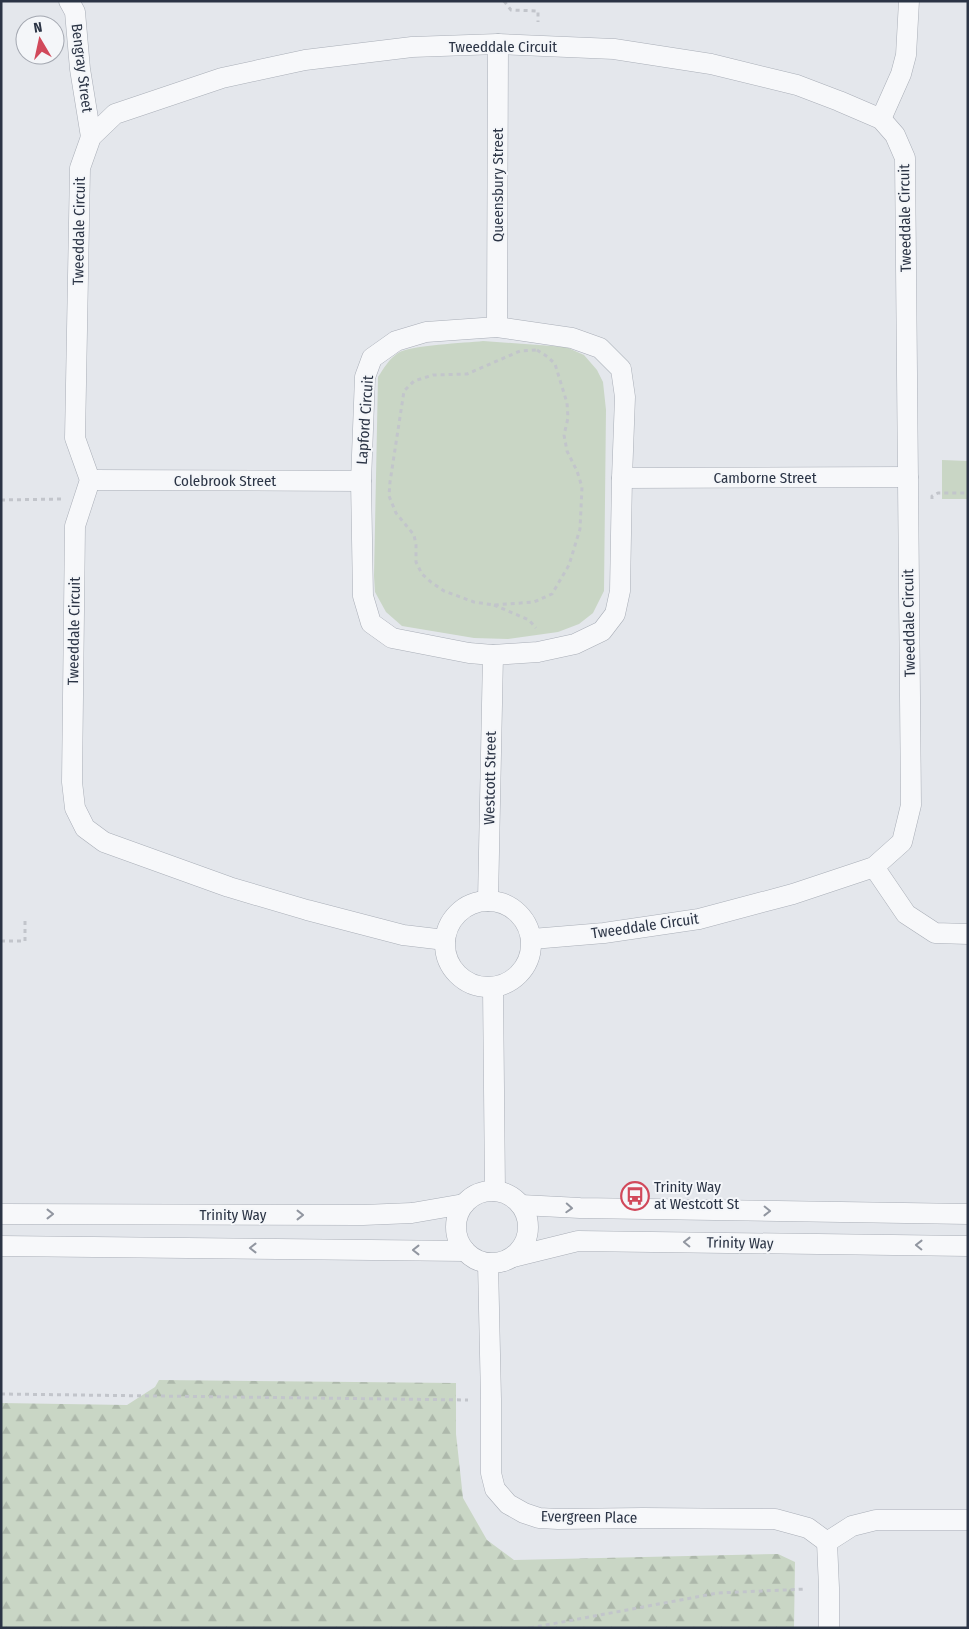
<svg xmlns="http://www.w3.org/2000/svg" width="969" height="1629" font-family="'Fira Sans Condensed',sans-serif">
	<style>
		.green { fill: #c9d6c5 }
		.forest { fill: url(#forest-firs) }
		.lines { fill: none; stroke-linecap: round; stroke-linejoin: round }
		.street-casing { stroke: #a9aeb7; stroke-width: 21 }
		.path { stroke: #c2c5cb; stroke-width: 3; stroke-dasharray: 4 4; stroke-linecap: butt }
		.street { stroke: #f7f8fa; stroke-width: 20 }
		.oneway { stroke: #9196a0 }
		.labels { text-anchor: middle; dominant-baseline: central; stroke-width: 4; stroke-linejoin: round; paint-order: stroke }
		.street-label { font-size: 15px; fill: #2b3445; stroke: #f4f6f9 }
		.poi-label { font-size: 15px; fill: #2b3445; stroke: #f4f6f9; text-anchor: start }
	</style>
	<defs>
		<pattern id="forest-firs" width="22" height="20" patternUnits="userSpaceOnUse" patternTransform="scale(1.25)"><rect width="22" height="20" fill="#c9d6c5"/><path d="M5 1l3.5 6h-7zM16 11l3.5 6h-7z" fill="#adb8ab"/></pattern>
	</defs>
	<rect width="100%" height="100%" fill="#e4e7ec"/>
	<g class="green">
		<path d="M483,341l83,6 18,8 13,15 6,12 3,28 -2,181 -11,22 -14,11 -21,8 -50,7 -34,-1 -72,-12 -16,-14 -11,-20 -1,-16 4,-199c6,-9 11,-18 20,-24 13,-8 67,-10 85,-12z"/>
		<path d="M942,460l26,1v38h-26z"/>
	</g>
	<path class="forest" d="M159,1380l297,3v51l7,64 24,42 27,20 264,-6 17,8 -1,66h-793v-225l126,2 28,-18z"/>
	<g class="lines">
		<defs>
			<g id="street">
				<path d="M69,1l6,11 5,57 11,68"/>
				<path d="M881,119l20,-45 5,-19 3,-54"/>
				<path d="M497,327l75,11 28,10 21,21 4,28 -3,81 -2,113 -5,23 -13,17 -27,13 -37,8 -45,3 -24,-2 -77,-15 -21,-15 -8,-27 -2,-115 4,-104 7,-19 24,-17 30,-9z"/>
				<path d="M497,327l1,-283"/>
				<path d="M622,478l286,-1"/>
				<path d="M90,480l271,1"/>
				<path d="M874,867l32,47 29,19 33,1"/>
				<circle cx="488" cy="944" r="43"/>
				<path d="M488,901l5,-246"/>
				<path d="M445,940l-42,-5 -96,-25 -78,-23 -125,-45 -19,-14 -10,-20 -3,-26 3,-256 15,-46 -15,-42 5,-270 11,-31 24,-23 107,-36 83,-18 107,-13 86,-3 116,5 97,15 86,21 42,16 42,18 14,16 10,23 6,647 -9,37 -28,25 -81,27 -94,25 -95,14 -72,6"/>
				<path d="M493,987l2,204"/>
				<circle cx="492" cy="1227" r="36"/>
				<path d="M521,1205l59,3 388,6"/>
				<path d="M1,1214l362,1 49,-2 52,-9"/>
				<path d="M1,1246l464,5"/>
				<path d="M513,1257l65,-16 390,5"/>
				<path d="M488,1263l3,136v74l4,16 13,15 16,9 15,5 19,1 85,-1 132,1 33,9 19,14"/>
				<path d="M827,1542l25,-16 24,-6h92"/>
				<path d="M827,1542l2,46v40"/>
			</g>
		</defs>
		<use href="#street" class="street-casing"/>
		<g class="path">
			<path d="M504,1l7,9 27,1v11"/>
			<path d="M537,350l11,7 7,7 12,39 1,15 -4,17 3,16 10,20 5,16 -2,42 -11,36 -17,29 -18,8 -40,3 -20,-3 -30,-11 -13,-9 -9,-8 -6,-12v-17l-2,-10 -18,-22 -7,-17 1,-14 14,-91 10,-10 19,-6 34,-1 53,-23z"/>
			<path d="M932,499v-3l6,-3h30"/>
			<path d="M1,500l60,-1"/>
			<path d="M494,605l35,15 7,8"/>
			<path d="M1,941h24v-23"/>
			<path d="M1,1394l467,6"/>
			<path d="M530,1628l188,-35 88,-4"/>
		</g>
		<use href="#street" class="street"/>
	</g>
	<defs><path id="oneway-chevron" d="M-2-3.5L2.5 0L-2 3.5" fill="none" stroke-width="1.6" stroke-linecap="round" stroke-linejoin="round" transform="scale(1.25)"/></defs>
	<g class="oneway">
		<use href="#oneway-chevron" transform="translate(569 1208) rotate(3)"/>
		<use href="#oneway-chevron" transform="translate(767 1211) rotate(1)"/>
		<use href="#oneway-chevron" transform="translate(50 1214)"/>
		<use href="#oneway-chevron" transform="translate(300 1215)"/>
		<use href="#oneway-chevron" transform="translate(687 1242) rotate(-179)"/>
		<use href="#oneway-chevron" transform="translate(919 1245) rotate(-179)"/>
		<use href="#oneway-chevron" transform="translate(253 1248) rotate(-180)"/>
		<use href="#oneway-chevron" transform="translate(416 1250) rotate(-180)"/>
	</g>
	<defs>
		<symbol id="bus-ring" viewBox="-11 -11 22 22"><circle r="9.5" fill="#f4f6f9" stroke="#d1495b" stroke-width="1.5"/><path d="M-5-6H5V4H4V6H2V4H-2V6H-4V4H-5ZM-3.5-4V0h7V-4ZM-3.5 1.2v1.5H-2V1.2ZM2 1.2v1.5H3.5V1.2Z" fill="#d1495b"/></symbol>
	</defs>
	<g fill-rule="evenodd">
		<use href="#bus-ring" x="619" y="1180" width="32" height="32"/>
	</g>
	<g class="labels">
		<g class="street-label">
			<text x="503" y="47">Tweeddale Circuit</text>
			<text transform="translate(82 68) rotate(83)">Bengray Street</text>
			<text transform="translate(498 185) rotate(-90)">Queensbury Street</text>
			<text transform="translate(905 218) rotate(-91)">Tweeddale Circuit</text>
			<text transform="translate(79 231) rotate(-89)">Tweeddale Circuit</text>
			<text transform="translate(365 420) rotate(-86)">Lapford Circuit</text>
			<text x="765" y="478">Camborne Street</text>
			<text x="225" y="481">Colebrook Street</text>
			<text transform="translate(909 623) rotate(-91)">Tweeddale Circuit</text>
			<text transform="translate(74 631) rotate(-89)">Tweeddale Circuit</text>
			<text transform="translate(490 778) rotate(-89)">Westcott Street</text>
			<text transform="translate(645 926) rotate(-8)">Tweeddale Circuit</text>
			<text x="233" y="1215">Trinity Way</text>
			<text transform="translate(740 1243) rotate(1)">Trinity Way</text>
			<text transform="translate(589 1517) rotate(1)">Evergreen Place</text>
		</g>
		<g class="poi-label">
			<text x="654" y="1187">Trinity Way<tspan x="654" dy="17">at Westcott St</tspan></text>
		</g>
	</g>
	<rect width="969" height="1629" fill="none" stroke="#2b3445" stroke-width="5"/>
	<g transform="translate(40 40) rotate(351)"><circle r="24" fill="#f4f6f9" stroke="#a4a8b1"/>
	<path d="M0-4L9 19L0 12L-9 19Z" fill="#d1495b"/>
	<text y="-8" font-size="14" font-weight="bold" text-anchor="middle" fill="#2b3445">N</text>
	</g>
</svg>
